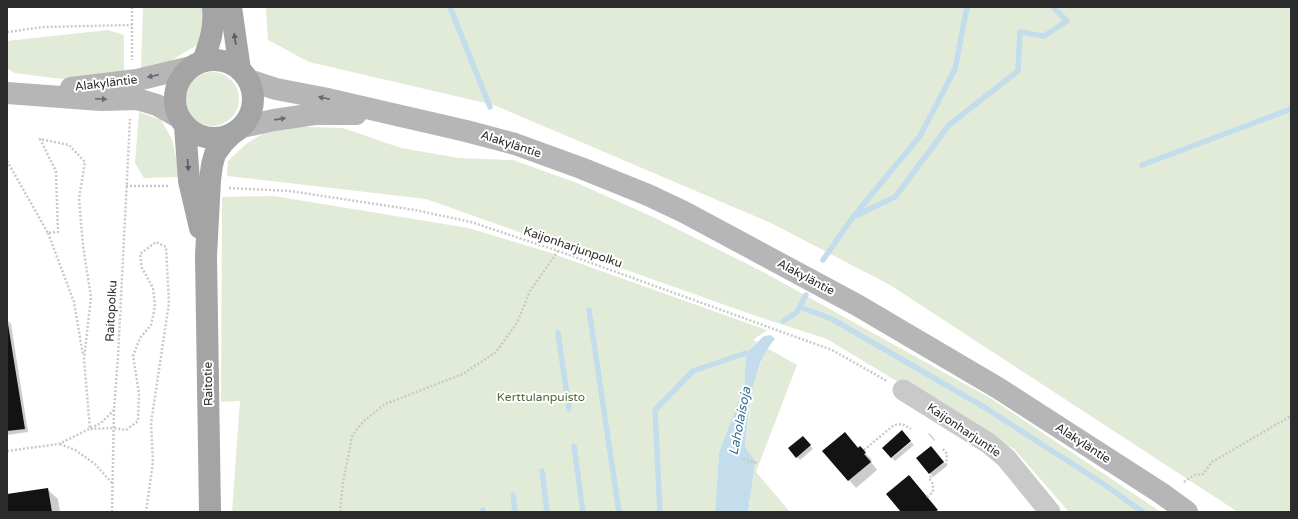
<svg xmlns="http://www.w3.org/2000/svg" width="1298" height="519" font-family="'Varela Round',sans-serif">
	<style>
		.green { fill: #e2ebd8 }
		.water { fill: #c3ddec }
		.shadow { fill: #0003 }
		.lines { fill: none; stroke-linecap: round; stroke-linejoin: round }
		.stream { stroke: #c3ddec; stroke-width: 5.5 }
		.building { fill: #131313 }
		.path { stroke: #c9c9c9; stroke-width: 2.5; stroke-dasharray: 2 2; stroke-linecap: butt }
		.street { stroke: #c9c9c9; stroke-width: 21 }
		.secondary { stroke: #b6b6b6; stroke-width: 22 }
		.primary { stroke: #a4a4a4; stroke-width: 22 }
		.oneway { fill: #5c5c5c }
		.oneway2 { fill: #6a6a6a }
		.labels { text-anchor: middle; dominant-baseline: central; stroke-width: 4; stroke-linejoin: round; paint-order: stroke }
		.street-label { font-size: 12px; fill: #2c2c2c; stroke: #fff }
		.park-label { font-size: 12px; fill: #506938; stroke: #fff }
		.water-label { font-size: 13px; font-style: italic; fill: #377091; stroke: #fff }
	</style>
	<rect width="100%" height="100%" fill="#fff"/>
	<g class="green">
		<path d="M143,7h64l-8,37 -29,17 -29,7z"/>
		<path d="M266,7h1025v505h-53l-348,-227 -119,-62 -277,-118 -185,-43 -41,-22z"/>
		<path d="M108,30l16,5v36l-62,8 -48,-6 -7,-5v-27z"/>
		<circle cx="212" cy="99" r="27"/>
		<path d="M139,112l22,8 11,19 8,38 -36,1 -9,-15z"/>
		<path d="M275,126l68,2 58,20 58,10 54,2 64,23 78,35 110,55 227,126 169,113h-92l-55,-63 -43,-23 -144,-87 -68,-22 -333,-118 -199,-23 1,-15 18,-17z"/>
		<path d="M274,196l194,32 80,24 219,78 -14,10 4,2 -11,11 -2,34 -25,65 -4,60h-483l8,-111 -19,1 1,-205z"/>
		<path d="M767,348l30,17 -41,107 34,40h-42l2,-13 -5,-52 9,-68z"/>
	</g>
	<path class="water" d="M771,335l4,4c-25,29 -25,71 -30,108l10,14 -7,51h-33l4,-60 25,-65 2,-34 18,-17z"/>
	<g class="shadow">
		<path d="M7,320l4,4 17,108 -21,3z"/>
		<path d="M845,433l14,15h1l11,11 1,2 -1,1 6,8 -21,18 -32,-37z"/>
		<path d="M929,433l3,3 3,4 -1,1 -3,-4 -3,-3z"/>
		<path d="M806,440l7,9 -13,11 -3,-3z"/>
		<path d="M911,442l3,3 -19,16 -3,-3z"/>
		<path d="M935,451l12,15 -14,11 -15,-19z"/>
		<path d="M47,489l11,10 2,13h-53v-17z"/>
	</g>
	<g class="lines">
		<g class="stream">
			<path d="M450,7l40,100"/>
			<path d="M1142,165l149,-56"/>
			<path d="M853,217l42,-20 54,-72 69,-54 2,-39 24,4 23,-15 -14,-14"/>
			<path d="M823,260l30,-43 67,-81 35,-67 12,-62"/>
			<path d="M800,307l32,12 152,88 118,76 41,29"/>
			<path d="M589,310l30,202"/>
			<path d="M783,321l13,-8 10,-18"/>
			<path d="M558,333l11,76"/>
			<path d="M574,446l9,66"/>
			<path d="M542,471l5,41"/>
			<path d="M513,495l2,17"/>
			<path d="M483,510v2"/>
			<path d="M660,512l-5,-102 38,-39 53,-18"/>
		</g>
	</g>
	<g class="building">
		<path d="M7,318l18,111 -18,2z"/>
		<path d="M902,430l9,11 -20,17 -9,-10z"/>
		<path d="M845,432l13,16 2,-2 4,4 2,3 -2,1 7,8 -23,19 -26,-30z"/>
		<path d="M803,436l8,9 -15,13 -8,-10z"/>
		<path d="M931,446l13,16 -15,12 -13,-16z"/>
		<path d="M909,475l29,35 -3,2h-34l-15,-18z"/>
		<path d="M48,488l4,24h-45v-18z"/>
	</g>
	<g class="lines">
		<g class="path">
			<path d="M132,7v53"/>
			<path d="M7,32l37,-5 88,-2"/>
			<path d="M7,161l41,72 10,-1 -2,-61 -16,-32 29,6 16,17 -6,36 4,48 8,51 -7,62 6,70 24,-1 12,2 12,-9 1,-28 -6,-37 7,-18 11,-13 4,-19 -2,-18 -11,-20 -2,-14 16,-12 10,5 3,56 -18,120 2,39 -7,50"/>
			<path d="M126,186h44"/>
			<path d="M229,188l61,3 125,19 56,12 87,29 274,99 55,31"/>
			<path d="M48,233l26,69 9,53"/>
			<path d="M60,444l15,6 20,14 17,19"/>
			<path d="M864,450l30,-25 8,-1 9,5"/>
			<path d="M7,451l52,-7 42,-21 13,-13"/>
			<path d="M743,459l14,4"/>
			<path d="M1184,482l10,-7 9,-1 9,-12 79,-46"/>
			<path d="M927,497l6,-5v-8l-4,-6 17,-13 1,-11 -5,-6"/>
			<path d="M112,512l2,-102 4,-53 12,-238"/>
			<path d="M340,512l3,-29 9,-46 5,-8 8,-9 20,-16 78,-30 33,-22 21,-29 13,-32 28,-40"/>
		</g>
		<path class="street" d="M903,390l85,53 18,15 44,54"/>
		<g class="secondary">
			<path d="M248,80l28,9 47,9 143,33 49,13 66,24 67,27 36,17 173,93 141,83 163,105 26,19"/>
			<path d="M71,88l66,-8 54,-13"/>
			<path d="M7,93l94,7 36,-1 20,6 21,12"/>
			<path d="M242,127l32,-7 41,-6h41"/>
		</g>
		<g class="primary">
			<path d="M231,7l9,63"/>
			<circle cx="214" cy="99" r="39"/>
			<path d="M203,61c7,-19 12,-33 10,-54"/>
			<path d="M185,126l4,55 11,47"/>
			<path d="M210,512l-4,-256 4,-76 2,-15 3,-11 8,-11 9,-9"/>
		</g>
	</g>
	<defs><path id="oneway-solid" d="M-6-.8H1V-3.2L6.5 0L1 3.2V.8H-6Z"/></defs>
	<g class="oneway">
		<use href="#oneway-solid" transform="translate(235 39) rotate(-99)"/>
		<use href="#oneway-solid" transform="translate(188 165) rotate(85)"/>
	</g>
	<g class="oneway2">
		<use href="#oneway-solid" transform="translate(153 76) rotate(167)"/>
		<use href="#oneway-solid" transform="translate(324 98) rotate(-168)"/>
		<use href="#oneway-solid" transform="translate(101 99) rotate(2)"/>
		<use href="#oneway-solid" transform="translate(280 119) rotate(-8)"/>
	</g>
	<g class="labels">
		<g class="street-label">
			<text transform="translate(106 83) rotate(-7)">Alakyläntie</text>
			<text transform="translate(511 144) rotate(18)">Alakyläntie</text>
			<text transform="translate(573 247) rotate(19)">Kaijonharjunpolku</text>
			<text transform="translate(806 277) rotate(28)">Alakyläntie</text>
			<text transform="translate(111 311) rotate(-87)">Raitopolku</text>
			<text transform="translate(208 384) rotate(-91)">Raitotie</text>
			<text transform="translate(964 430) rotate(34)">Kaijonharjuntie</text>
			<text transform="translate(1083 443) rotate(33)">Alakyläntie</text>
		</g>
		<g class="park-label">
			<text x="541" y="397">Kerttulanpuisto</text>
		</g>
		<g class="water-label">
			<text transform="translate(740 421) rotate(-79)">Laholaisoja</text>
		</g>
	</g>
	<rect width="1298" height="519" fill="none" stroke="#2c2c2c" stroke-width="16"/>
</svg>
